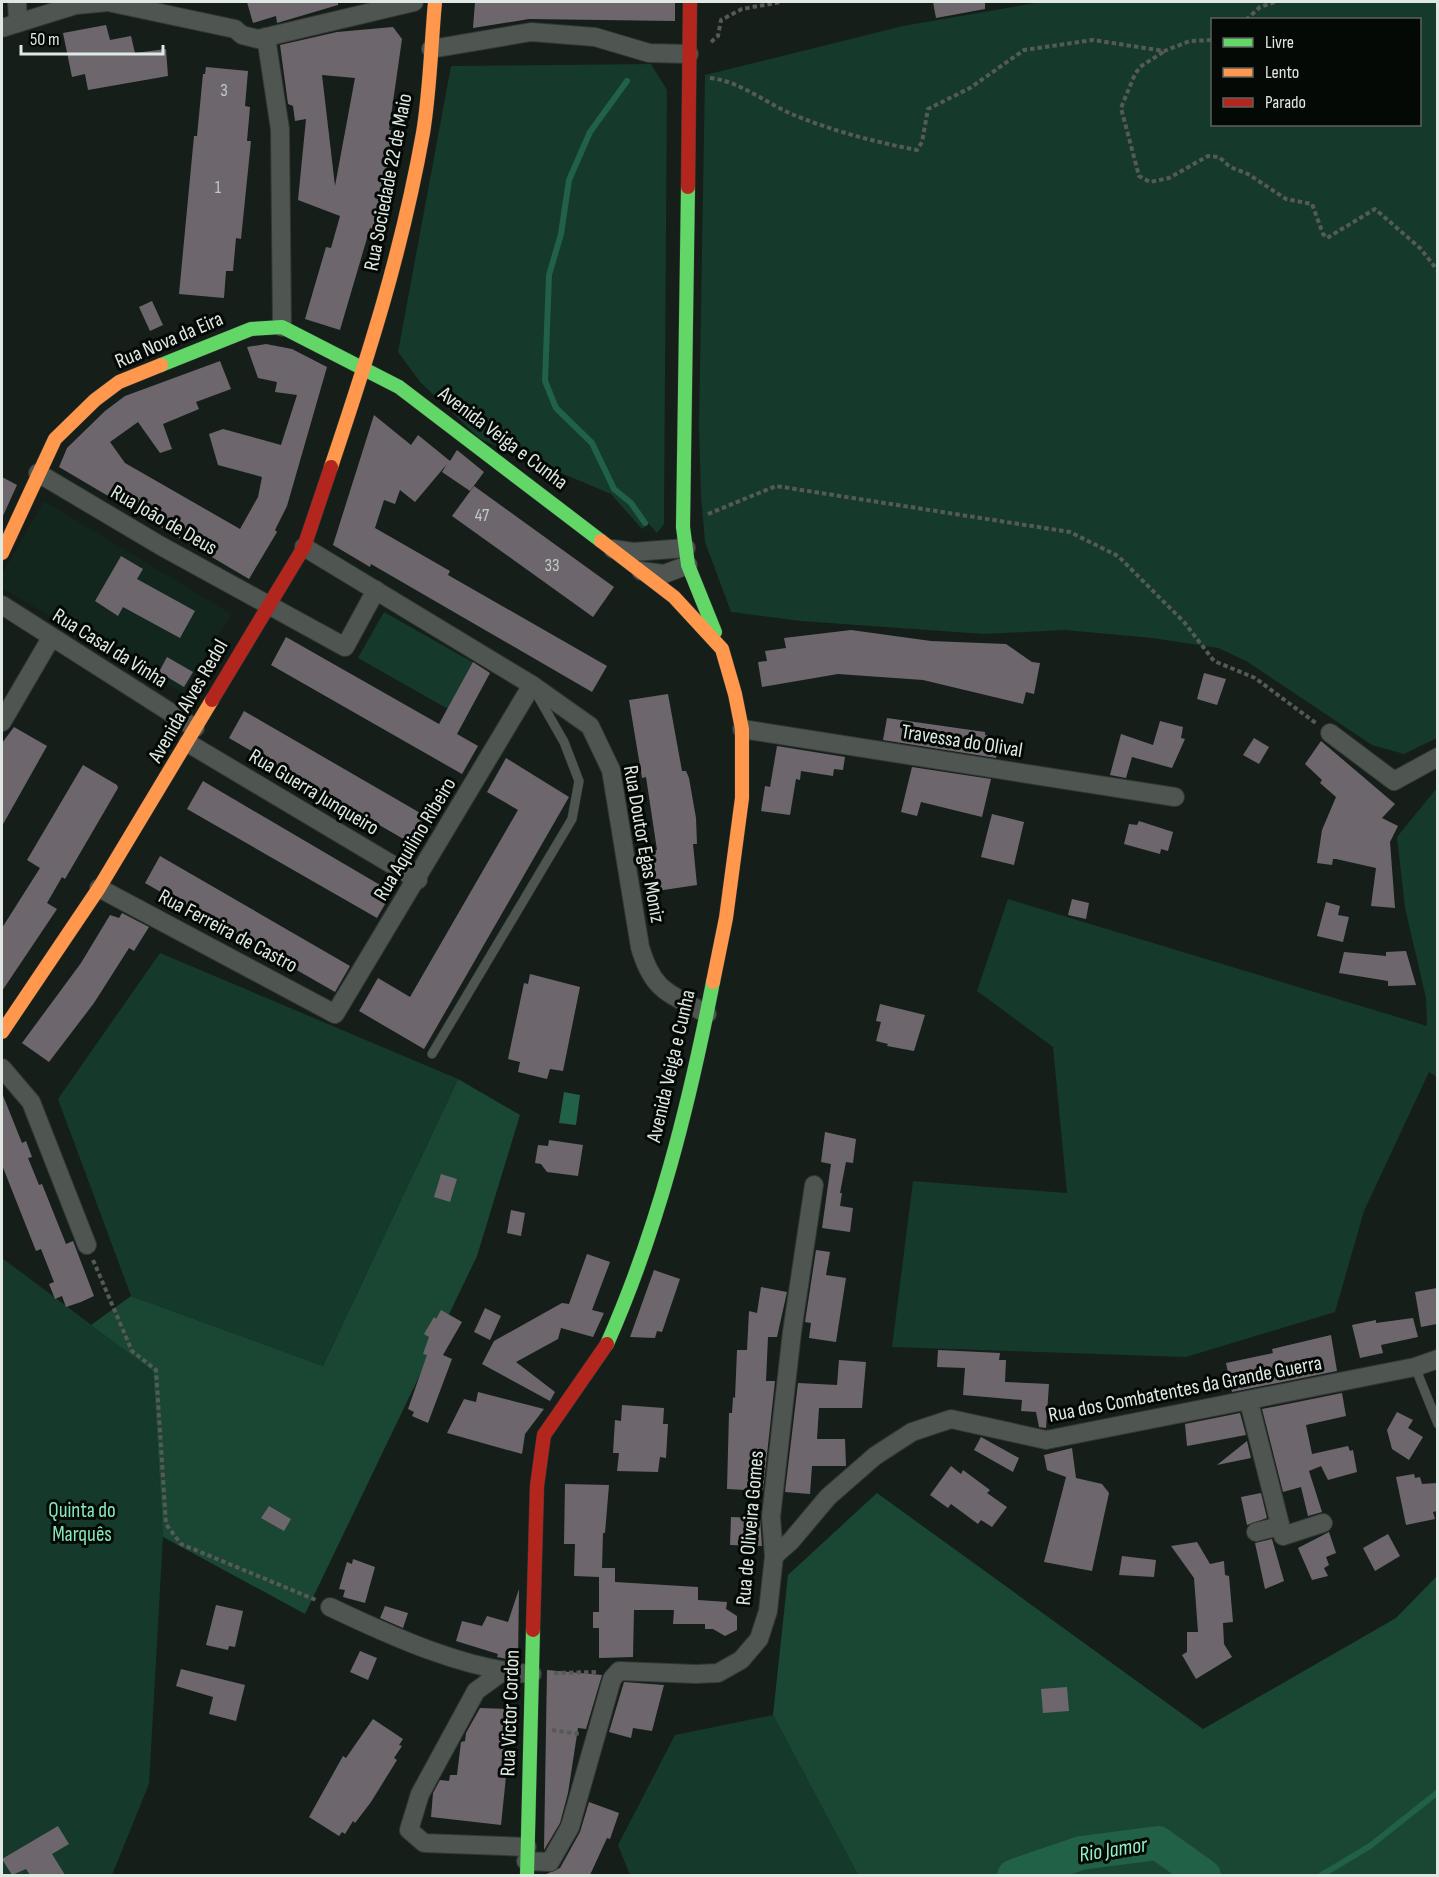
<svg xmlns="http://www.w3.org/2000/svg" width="1439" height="1877" font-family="'Sofia Sans Condensed',sans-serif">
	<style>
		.built { fill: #13261d }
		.green { fill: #15392a; fill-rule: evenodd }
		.forest { fill: #194733 }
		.water { fill: #216147 }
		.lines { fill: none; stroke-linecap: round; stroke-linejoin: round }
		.stream { stroke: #216147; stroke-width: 6 }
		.river { stroke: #216147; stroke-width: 34 }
		.building { fill: #6d676d; fill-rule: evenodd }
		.lane-casing { stroke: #323834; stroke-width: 10 }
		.street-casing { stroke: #323834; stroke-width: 20 }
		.fast-casing { stroke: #323834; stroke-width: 15 }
		.slow-casing { stroke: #323834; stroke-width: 15 }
		.jam-casing { stroke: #323834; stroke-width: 15 }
		.path { stroke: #555a57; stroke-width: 4; stroke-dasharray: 4.5 3; stroke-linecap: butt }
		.lane { stroke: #4f5551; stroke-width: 9 }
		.street { stroke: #4f5551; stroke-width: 18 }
		.fast { stroke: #63d668; stroke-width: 14 }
		.slow { stroke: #ff974d; stroke-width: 14 }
		.jam { stroke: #b3261e; stroke-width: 14 }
		.labels { text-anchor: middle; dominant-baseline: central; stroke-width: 6; stroke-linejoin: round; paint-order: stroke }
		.number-label { font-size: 18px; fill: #c2c8c6 }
		.street-label { font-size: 21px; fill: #dfe8e3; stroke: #040906 }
		.park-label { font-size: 21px; fill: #86e8ba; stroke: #040906 }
		.water-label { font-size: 22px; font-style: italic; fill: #8ff1c3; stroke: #040906 }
	</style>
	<rect width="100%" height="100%" fill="#161e1a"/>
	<path class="built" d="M44,501l187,113 -48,79 -181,-105v-14z"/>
	<g class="green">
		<path d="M1041,2h396v736l-33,16 -32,-9 -126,-84 -28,-13 -66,-10 -87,-8 -81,4 -183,-13 -70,-9 -26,-70 -4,-46 -2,-70 6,-351 198,-49zM1212,20h208v104h-208z"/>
		<path d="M651,64l16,26 -3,426v8l-7,9 -8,-9 -7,5 -31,-35 -131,-55 -59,-56 -23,-31 53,-286z"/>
		<path d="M384,612l90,51 -26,46 -90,-51z"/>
		<path d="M1437,788v289l-8,-5 -65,139 -29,101 -149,45 -294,-10 21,-166 154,12 -14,-146 -76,-56 31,-92 419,127 -1,-28 -21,-90 -8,-71z"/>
		<path d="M160,953l298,126 -135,287 -192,-70 -73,-197z"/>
		<path d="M2,1258l151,113 10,166 -14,247 -37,91h-110z"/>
		<path d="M773,1715l85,160h-228l-12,-30 57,-110z"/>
	</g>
	<g class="forest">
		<path d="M458,1079l62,36 -43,141 -172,358 -142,-77 -10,-166 -62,-46 40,-29 192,70z"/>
		<path d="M877,1493l326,236 193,-111 41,-42v299h-579l-85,-160 15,-140z"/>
	</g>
	<path class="water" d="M564,1092l16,3 -4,30 -17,-2z"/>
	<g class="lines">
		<g class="stream">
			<path d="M627,81l-37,51 -21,48 -8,54 -12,41 -4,106 11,27 36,35 22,46 17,14 14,20"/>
			<path d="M1320,1876l50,-30 68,-54"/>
		</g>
		<path class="river" d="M1014,1876l67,-23 77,-10 46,33"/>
	</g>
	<g class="building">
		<path d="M247,2h91v3l-61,18 -1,-7 -23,7z"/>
		<path d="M475,2h200v19l-146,-2 -56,9z"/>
		<path d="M933,2h52v7l-49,9z"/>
		<path d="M106,25l4,15 21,-4 4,17 31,-4 2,27 -80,14 -3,-16 -13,3 -9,-44z"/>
		<path d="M393,27l9,12 -13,91h3l-10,88h-6l-1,11 -5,-1 -30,102 -35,-11 21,-72 5,1 9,-32 -42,-16 8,-81 -11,2 -2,-15 -5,-2 -8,-59 57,-13zM322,75l33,3 -20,108z"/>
		<path d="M206,67l42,4 -3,35 5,1 -3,34h4l-10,98 -5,-1 -3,33h-7l-2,27 -45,-4 15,-158h3l6,-62h2z"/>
		<path d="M152,301l11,24 -13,6 -11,-24z"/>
		<path d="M266,344l26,5 35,18 -40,139 -12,24 2,2 -28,47 -190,-112 8,-19 38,-37 20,-15 95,-35 11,28 -35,13 3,7 -36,15 9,25 -12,4 -22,-31 -28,20 15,21 115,66 18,-32 4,-20 -44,-12 -9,-31 14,-5 58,16 16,-50 -22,-3 2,-10 -19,-4 -11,-31z"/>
		<path d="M374,415l37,30 7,-10 32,26 7,-11 27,22 -14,19 -28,-19 5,-8 -32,38 -15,-12 -5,14 -11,-4 -9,28 75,43 -2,4 159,91 -15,26 -221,-128 -1,3 -37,-22z"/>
		<path d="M2,477l15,8 -15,33z"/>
		<path d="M474,486l140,101 -21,30 -141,-101z"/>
		<path d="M121,556l22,13 -6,10 58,32 -15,27 -57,-31 -5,9 -23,-15z"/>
		<path d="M851,630l80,11 75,3 26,18 8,1 -6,31 -8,-2 -3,12 -100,-24 -85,-6 -76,13 -4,-25 9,-1 -2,-10 21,-3 -2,-10z"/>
		<path d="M286,637l153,87 34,-62 17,11 -33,61 21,12 -16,28 -191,-109z"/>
		<path d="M167,657l26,15 -9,15 -25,-15z"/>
		<path d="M1204,673l22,6 -9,26 -20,-6z"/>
		<path d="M668,694l14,77h4l3,7 7,40 1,26h-4l4,41 -40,6 -6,-40 6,-1 -11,-73 -4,1 -13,-78z"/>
		<path d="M244,711l190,110 -15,27 -190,-110z"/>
		<path d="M887,718l98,14v3l10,2 -2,6 6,2 -3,13 -113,-18z"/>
		<path d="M1160,721l23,6 -2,11 4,1 -13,29 -40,-11 -6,21 -16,-3 11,-41 32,11z"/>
		<path d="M14,727l33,19 -45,80v-83z"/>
		<path d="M1254,738l15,9 -10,17 -16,-9z"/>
		<path d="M1321,741l74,63 -13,14 16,8 -8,16 5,66 -24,-2 5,-38 -40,-9h-3l-1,6 -15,-2 5,-33 14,-33 -16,-14 2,-3 -17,-16z"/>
		<path d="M777,746l68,11 -2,13 -9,-1 -1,7 -32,-5 -1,9 -4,-1 -6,36 -29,-4 4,-25 5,1z"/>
		<path d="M506,758l63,39 -145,252 -65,-38 19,-33 32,19 45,-78 63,-109 -31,-18z"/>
		<path d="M83,765l34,20 1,3 -53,91 -3,-2 -15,26 10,6 -55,82v-63l38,-60 -13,-8z"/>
		<path d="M912,767l79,12 -9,38 -61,-15 -4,14 -16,-4z"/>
		<path d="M203,781l189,111 -15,26 -190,-109z"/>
		<path d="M992,814l32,8 -10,43 -33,-8z"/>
		<path d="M1139,821l34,11 -5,19 -7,-2 -1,5 -36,-10 5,-20 8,1z"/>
		<path d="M160,856l190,110 -15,26 -190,-109z"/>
		<path d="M1072,899l17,4 -3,16 -18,-4z"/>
		<path d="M1326,902l14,4 -2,9 11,2 -6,25 -26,-6z"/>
		<path d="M122,913l27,14 -15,24 -5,-3 -35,55 -45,59 -27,-19 59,-80 29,-48 9,3z"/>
		<path d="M1406,951l10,34 -28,1v-5l-49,-8 5,-21 42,4v-4z"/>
		<path d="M530,974l50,13 -17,84 -13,-2 -3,10 -29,-7 2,-10 -12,-3 16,-76 4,1z"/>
		<path d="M880,1004l45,11 -11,36 -27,-5 1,-2 -12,-3 5,-19 -5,-1z"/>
		<path d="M2,1093l20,50 4,-2 6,16 -4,1 11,27 3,-1 24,60 7,-3 21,55 -13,6 -15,5 -4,-11 -7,3 -6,-15 5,-2 -13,-33 -5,2 -34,-86z"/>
		<path d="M825,1132l31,7 -3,24 -7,-1 -6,31h2l-2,13 13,2 -3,24 -28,-4 9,-64 -10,-2z"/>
		<path d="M549,1140l34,5 -5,31 -31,-4 -6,-8 -6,-1 3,-18 10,1z"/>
		<path d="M441,1174l16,5 -7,23 -16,-5z"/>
		<path d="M511,1210l14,3 -4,23 -14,-3z"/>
		<path d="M816,1250l14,2 -4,23 20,3 -10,64 -27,-4 2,-15 -6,-1z"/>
		<path d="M587,1254l23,8 -18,48 12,3 -11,24 -32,-9 -3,11 -42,23 39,30 -5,9 -68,-37 12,-23 68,-38 7,1z"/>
		<path d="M654,1270l26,9 -18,53 -5,-1 -2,7 -25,-1z"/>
		<path d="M761,1287l26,5 -10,45h-9l-2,44h9l-12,110 -36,-2 2,-76h3l1,-16 2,1 2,-48h10l2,-39 8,2z"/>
		<path d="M1437,1288v36l-16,3 -6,-35z"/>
		<path d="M485,1308l16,8 -11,24 -16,-8z"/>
		<path d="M441,1310l21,12 -19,33 9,4 -24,64 -16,-7 2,-4 -6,-3 19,-54 -4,-1 6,-17 -5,-3 10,-17 2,2z"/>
		<path d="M1413,1318l5,19 -37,8 2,8 -23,5 -8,-33 24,-5v3z"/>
		<path d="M1331,1335l6,36 -105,21 -6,-29 47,-10 -1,-4z"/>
		<path d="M938,1350l62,3 -1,7h7l-1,22 44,2 -3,44 -7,-1 -3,-15 -15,-1 1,-11 -59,-5 2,-27 -28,-1z"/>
		<path d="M839,1360l27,2 -4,46h-43l-2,31h28l1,27h-34l-2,28 -25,-2 13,-109 39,2z"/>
		<path d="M478,1392l66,17 -19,25 -3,20 -75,-21 17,-34 12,3z"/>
		<path d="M1342,1393l4,23 -40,9 6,29 36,-8 2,5 3,-1 4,22 -29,8 -7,-14 -12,5 13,41 -14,4 -7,-29 -18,5 -21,-83z"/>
		<path d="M622,1405l42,3 -1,16h5l-2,34 -6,-1 -2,15 -41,-1 2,-18h-6l2,-33 6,1z"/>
		<path d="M1397,1412l16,8 -5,8 15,9 -14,23 -17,-11 -5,-19z"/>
		<path d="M1240,1413l6,22 -59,11 -2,-22z"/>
		<path d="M981,1437l38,21 -6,14 -39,-22z"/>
		<path d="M1247,1441l4,17 -34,7z"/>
		<path d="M1072,1448l4,30 26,6 7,9 -17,78 -48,-9 22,-85 -19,-7 -3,-15z"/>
		<path d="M951,1466l10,8 2,-4 27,20 -3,3 20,14 -15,20 -11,-7 -3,4 -27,-20 -3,4 -18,-13z"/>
		<path d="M1414,1474l1,4 5,-1 2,7 15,-1v28l-4,1 2,7 -29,6 -10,-48z"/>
		<path d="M565,1484l44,1 -4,48h-2l-1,35h13v14l83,5v13l29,2 -1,7 11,7v14l-12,6 -12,-7h-8v-5h-32l1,-14h-40l-1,47 -34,1v-30h-6v-16h6v-35l-25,-1 1,-32h-11z"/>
		<path d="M1261,1493l6,25 -20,7 -6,-28z"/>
		<path d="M269,1506l22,13 -7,12 -23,-13z"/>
		<path d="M731,1517l29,1 2,28 -32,-1z"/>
		<path d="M1329,1532l7,21 -10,4 3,8 -5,3 4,8 -16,4 -14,-32z"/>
		<path d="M1388,1534l12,22 -25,15 -12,-23z"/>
		<path d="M1272,1539l12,42 -19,8 -10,-46z"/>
		<path d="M1197,1542l13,22 14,-3 1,14 4,1 4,46 -10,1 1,21 8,13 -36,22 -14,-24 5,-3v-20h11l-4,-54 -23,-32z"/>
		<path d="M1122,1556l34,4 -2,17 -35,-2z"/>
		<path d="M353,1559l22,8 -10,36 -22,-6 2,-7 -6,-1 8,-27 5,2z"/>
		<path d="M519,1589l-1,72 -21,-4 1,-3 -42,-13 6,-20 20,5 5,-10 21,6z"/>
		<path d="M216,1605l27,6 -8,36 -6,-1 -1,4 -22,-5z"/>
		<path d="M385,1606l23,7 -5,15 -23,-10z"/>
		<path d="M360,1651l17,7 -9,22 -18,-8z"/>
		<path d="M181,1669l64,16 -9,36 -27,-7 4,-17 -37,-11z"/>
		<path d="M547,1670l55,5 -16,54 -8,-1 -10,65 -8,30 -16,27z"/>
		<path d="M624,1682l40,3 -12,46 -19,-3 -2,10 -22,-6z"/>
		<path d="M1067,1687l2,24 -26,2 -2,-24z"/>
		<path d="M480,1708l33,1 -12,116 -70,-8 2,-24 7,-13 9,1 1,-6h7l4,-33 4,-1 1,-8z"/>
		<path d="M373,1719l30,20 -4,6 3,1 -8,12 3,2 -26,42 -16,21 -2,-2 -8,13 -3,-2 -3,4 -30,-19 34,-61 3,2z"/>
		<path d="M589,1802l30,11 -9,26 -3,-1 -17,37h-46l16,-7 20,-36z"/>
		<path d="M58,1826l11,18 -17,10 13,21h-35l-4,-6 -14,6 -10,-16z"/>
	</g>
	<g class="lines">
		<defs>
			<g id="lane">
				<path d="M432,1054l140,-235 7,-38 -15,-39 -28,-49"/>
				<path d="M1415,1367l23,57"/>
			</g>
			<g id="street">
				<path d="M17,2l1,21"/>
				<path d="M108,2l127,27 7,6 16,4 156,-37"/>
				<path d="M2,28l74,-23 32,-3"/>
				<path d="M266,37l14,92 2,198"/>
				<path d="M431,49l100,-17 64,5 54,16 40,1"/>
				<path d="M38,473l123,73 184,101 31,-57"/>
				<path d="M304,547l228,138 58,41 21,44 29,177c13,45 29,46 67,67"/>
				<path d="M613,549l20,3 53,-4"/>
				<path d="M641,571l23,3 24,-9"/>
				<path d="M2,605l193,123"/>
				<path d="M2,722l49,-84"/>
				<path d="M742,729l433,68"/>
				<path d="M1330,733l64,48 44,-24"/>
				<path d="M188,743l230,137"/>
				<path d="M99,888l236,126 197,-329"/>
				<path d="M2,1068l29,34 56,143"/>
				<path d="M1249,1402l34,134 40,-13"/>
				<path d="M1256,1532l24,-6"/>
				<path d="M774,1556l17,-15 37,-44 47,-41 37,-24 39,-13 95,21 369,-73 23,-8"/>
				<path d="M330,1607c61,29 135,63 202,67"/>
				<path d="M502,1672l-26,19 -56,103 -11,36 15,13 103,4"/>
				<path d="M526,1861l24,1 20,-35 42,-148 7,-8 77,3 22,-1 23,-13 18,-21 9,-28 6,-55 -3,-39 21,-185 22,-147"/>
			</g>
			<g id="fast">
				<path d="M688,187l-5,340 5,38 27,67"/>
				<path d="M161,365l90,-36 31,-2 117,60 202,154"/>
				<path d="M607,1344c51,-115 82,-239 106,-362"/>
				<path d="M527,1876l6,-246"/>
			</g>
			<g id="slow">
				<path d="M331,467c38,-113 71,-216 92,-334 7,-42 8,-88 12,-131"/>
				<path d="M601,541l73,56 48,52 13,45 7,35v69l-16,120 -13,64"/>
				<path d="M2,553l53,-114 40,-39 24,-18 42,-17"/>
				<path d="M2,1032l97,-144 113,-188"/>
			</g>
			<g id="jam">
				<path d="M688,187l2,-185"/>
				<path d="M212,700l92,-153 27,-80"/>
				<path d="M533,1630l4,-144 7,-51 63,-91"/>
			</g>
		</defs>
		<use href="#lane" class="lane-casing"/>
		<use href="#street" class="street-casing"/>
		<use href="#fast" class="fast-casing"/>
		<use href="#slow" class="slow-casing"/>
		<use href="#jam" class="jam-casing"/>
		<g class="path">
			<path d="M1246,20l14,-13 15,-5"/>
			<path d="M711,42l7,-6 3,-16 21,-11 39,-7"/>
			<path d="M1163,52l-23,15 -5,7 -14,34 18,68 11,6 19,-4 39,-22 11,1 11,10 18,7 38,25 26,5 11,30 4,4 48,-29 45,39 18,23"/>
			<path d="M710,78c30,3 57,26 84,37 39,16 81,27 123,35l5,-8 6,-33 42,-21 54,-38 69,-10 71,11 26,-10 22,-1"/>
			<path d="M708,514l68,-28 294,46 48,24 66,66 30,39 41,17 62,46"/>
			<path d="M93,1260l39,91 24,19 10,154 15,20 135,56"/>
			<path d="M554,1673l43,-1"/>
			<path d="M552,1730l28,4"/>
		</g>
		<use href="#lane" class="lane"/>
		<use href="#street" class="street"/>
		<use href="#fast" class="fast"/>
		<use href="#slow" class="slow"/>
		<use href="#jam" class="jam"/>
	</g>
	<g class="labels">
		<g class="number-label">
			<text x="224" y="90">3</text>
			<text x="218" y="187">1</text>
			<text x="482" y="515">47</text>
			<text x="552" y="565">33</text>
		</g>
		<g class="street-label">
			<text transform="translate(388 182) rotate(-79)">Rua Sociedade 22 de Maio</text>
			<text transform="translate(169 340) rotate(-23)">Rua Nova da Eira</text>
			<text transform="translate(503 438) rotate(37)">Avenida Veiga e Cunha</text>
			<text transform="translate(164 520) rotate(30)">Rua João de Deus</text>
			<text transform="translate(110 648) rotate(32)">Rua Casal da Vinha</text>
			<text transform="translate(188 701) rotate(-60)">Avenida Alves Redol</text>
			<text transform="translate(962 741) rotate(9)">Travessa do Olival</text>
			<text transform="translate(314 792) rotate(31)">Rua Guerra Junqueiro</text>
			<text transform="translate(415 839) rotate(-59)">Rua Aquilino Ribeiro</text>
			<text transform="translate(644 844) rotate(80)">Rua Doutor Egas Moniz</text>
			<text transform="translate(228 931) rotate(28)">Rua Ferreira de Castro</text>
			<text transform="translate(671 1066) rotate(-77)">Avenida Veiga e Cunha</text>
			<text transform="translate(1185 1389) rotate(-11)">Rua dos Combatentes da Grande Guerra</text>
			<text transform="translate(750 1528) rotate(-85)">Rua de Oliveira Gomes</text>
			<text transform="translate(510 1713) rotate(-88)">Rua Victor Cordon</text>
		</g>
		<g class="park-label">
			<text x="82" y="1510">Quinta do<tspan x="82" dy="24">Marquês</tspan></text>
		</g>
		<g class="water-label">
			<text transform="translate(1113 1850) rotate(-9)">Rio Jamor</text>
		</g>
	</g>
	<rect width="1439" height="1877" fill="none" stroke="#dfe8e3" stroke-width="6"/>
	<rect x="1211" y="18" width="210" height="108" fill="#040906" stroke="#5c625e" stroke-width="1.5"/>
	<rect x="1223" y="38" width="30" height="9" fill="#63d668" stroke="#5c625e" stroke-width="1.5"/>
	<text x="1265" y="48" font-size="18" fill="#dfe8e3">Livre</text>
	<rect x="1223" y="68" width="30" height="9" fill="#ff974d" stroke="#5c625e" stroke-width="1.5"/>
	<text x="1265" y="78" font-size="18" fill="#dfe8e3">Lento</text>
	<rect x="1223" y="98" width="30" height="9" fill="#b3261e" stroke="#5c625e" stroke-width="1.5"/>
	<text x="1265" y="108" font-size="18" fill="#dfe8e3">Parado</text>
	<path d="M21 45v9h142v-9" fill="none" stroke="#dfe8e3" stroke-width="3"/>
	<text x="30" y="45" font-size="18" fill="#dfe8e3" stroke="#040906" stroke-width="4.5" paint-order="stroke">50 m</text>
</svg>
